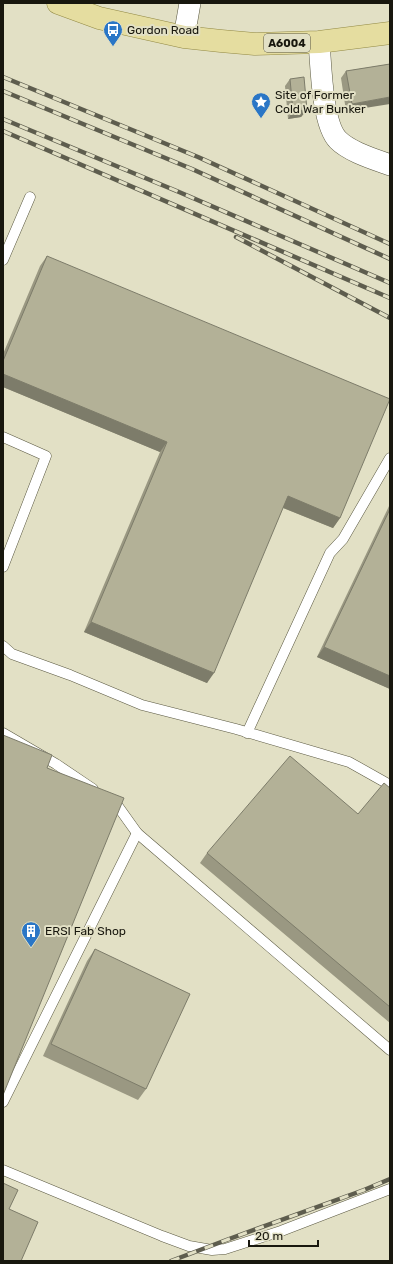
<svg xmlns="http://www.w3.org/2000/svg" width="393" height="1264" font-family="Rubik,sans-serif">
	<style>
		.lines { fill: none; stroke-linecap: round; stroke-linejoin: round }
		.lane-casing { stroke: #5b5942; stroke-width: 11 }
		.street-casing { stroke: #5b5942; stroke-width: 22 }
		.primary-casing { stroke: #928944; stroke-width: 23 }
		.lane { stroke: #fff; stroke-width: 10 }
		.street { stroke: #fff; stroke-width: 21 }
		.primary { stroke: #e5dda0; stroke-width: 22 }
		.rail-casing { stroke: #5e5d4e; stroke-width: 4.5 }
		.rail { stroke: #e2e0c5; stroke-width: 3; stroke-dasharray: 9; stroke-linecap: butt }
		.wall { fill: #9a9882 }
		.shaded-wall { fill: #7d7c6a }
		.building { fill: #b3b197; stroke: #7d7c6a }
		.labels { text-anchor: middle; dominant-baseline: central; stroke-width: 4; stroke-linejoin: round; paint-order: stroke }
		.shield { fill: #e2e0c5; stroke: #555345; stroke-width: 1 }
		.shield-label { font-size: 11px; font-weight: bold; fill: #18170e }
		.poi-label { font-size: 12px; fill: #18170e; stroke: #e2e0c5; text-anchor: start }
	</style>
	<rect width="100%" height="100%" fill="#e2e0c5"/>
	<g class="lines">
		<defs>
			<g id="lane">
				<path d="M3,260l27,-63"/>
				<path d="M3,437l43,19 -43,111"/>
				<path d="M3,646l9,8 58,21 72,30 94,24 113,33 41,23"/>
				<path d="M3,733l53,31 37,25"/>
				<path d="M247,733l83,-180 13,-14 47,-81"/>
				<path d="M110,800l7,5 20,28 253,217"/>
				<path d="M3,1102l134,-269"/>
				<path d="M3,1170l159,66 27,10 23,4 13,-1 56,-18 109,-42"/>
			</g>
			<g id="street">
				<path d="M184,37l6,-34"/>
				<path d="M319,42c2,23 3,82 19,98 12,12 36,19 52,25"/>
			</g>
			<path id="primary" d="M58,3l41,15 85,19 37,4 34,3 64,-2 71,-9"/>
		</defs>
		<use href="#lane" class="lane-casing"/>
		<use href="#street" class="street-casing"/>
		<use href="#primary" class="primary-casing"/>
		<use href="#lane" class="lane"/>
		<use href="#street" class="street"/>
		<use href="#primary" class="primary"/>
		<defs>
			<g id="rail">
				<path d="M3,77l195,80 192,87"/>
				<path d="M3,91l189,78 198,90"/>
				<path d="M3,119l176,73 211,91"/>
				<path d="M3,131l387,167"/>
				<path d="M236,237l154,81"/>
				<path d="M171,1261l58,-22 135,-49 26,-11"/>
			</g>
		</defs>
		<use href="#rail" class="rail-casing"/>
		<use href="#rail" class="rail"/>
	</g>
	<g class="wall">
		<path d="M390,64l-44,47 -5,-33 5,-7z"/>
		<path d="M290,79l17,31 -6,7 -13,2 -3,-33z"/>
		<path d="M47,256l293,262 -7,10 -50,-20 -76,175 -123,-51 76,-180 -157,-65v-33l37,-88z"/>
		<path d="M390,504v185l-73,-32z"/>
		<path d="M390,788v235l-190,-160 7,-10 151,-39z"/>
		<path d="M95,949l51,140 -8,11 -95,-44 44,-95z"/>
	</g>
	<g class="shaded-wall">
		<path d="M390,97v7l-44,7 6,-7z"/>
		<path d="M307,110l-6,7 -13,2 5,-8z"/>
		<path d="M3,374l164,68 -7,10 -157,-65z"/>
		<path d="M288,496l52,22 -7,10 -52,-21z"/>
		<path d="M91,622l123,51 -7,10 -123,-51z"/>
		<path d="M324,647l66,29v13l-73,-32z"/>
	</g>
	<g class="building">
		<path d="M390,64v33l-38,7 -6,-33z"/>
		<path d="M304,77l3,33 -14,1 -3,-32z"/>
		<path d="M47,256l343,143 -50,119 -52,-22 -74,177 -123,-51 76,-180 -164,-68v-13z"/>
		<path d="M390,509v167l-66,-29z"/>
		<path d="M3,735l49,20 -5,13 77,30 -121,297z"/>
		<path d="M290,756l68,58 26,-31 6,5v219l-183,-154z"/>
		<path d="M95,949l95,45 -44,95 -95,-45z"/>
		<path d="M3,1183l15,7 -9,19 29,13 -17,39h-18z"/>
	</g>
	<defs>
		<symbol id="bus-pin" viewBox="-11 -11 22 30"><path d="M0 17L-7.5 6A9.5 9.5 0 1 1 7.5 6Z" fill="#2a76c6" stroke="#e2e0c5"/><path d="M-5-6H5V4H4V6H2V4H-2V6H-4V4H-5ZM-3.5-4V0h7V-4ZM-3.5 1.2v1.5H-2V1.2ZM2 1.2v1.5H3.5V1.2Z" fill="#fff"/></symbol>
		<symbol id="sight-pin" viewBox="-11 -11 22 30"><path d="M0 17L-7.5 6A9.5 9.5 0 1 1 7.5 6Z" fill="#2a76c6" stroke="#e2e0c5"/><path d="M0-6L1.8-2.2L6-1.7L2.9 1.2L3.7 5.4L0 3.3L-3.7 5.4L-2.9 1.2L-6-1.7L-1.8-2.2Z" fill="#fff"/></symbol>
		<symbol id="building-pin" viewBox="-11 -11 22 30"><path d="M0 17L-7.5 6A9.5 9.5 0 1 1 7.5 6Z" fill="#2a76c6" stroke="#e2e0c5"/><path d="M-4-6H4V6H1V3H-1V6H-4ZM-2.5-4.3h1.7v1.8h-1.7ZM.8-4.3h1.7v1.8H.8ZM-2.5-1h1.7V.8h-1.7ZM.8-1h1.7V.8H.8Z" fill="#fff"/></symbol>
	</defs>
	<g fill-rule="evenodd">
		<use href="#bus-pin" x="102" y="19" width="22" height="30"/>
		<use href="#sight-pin" x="250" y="91" width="22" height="30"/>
		<use href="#building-pin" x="20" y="920" width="22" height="30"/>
	</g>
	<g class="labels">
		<rect class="shield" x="264" y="34" width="46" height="18" rx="3"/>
		<g class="shield-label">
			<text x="287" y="43">A6004</text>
		</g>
		<g class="poi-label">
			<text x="127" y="30">Gordon Road</text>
			<text x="275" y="95">Site of Former<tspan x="275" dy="14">Cold War Bunker</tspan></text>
			<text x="45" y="931">ERSI Fab Shop</text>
		</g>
	</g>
	<rect width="393" height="1264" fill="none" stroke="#18170e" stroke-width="8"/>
	<path d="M249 1240v6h69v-6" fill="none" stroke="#18170e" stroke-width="2"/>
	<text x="255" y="1240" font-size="12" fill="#18170e" stroke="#e2e0c5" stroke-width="3" paint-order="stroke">20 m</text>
</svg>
